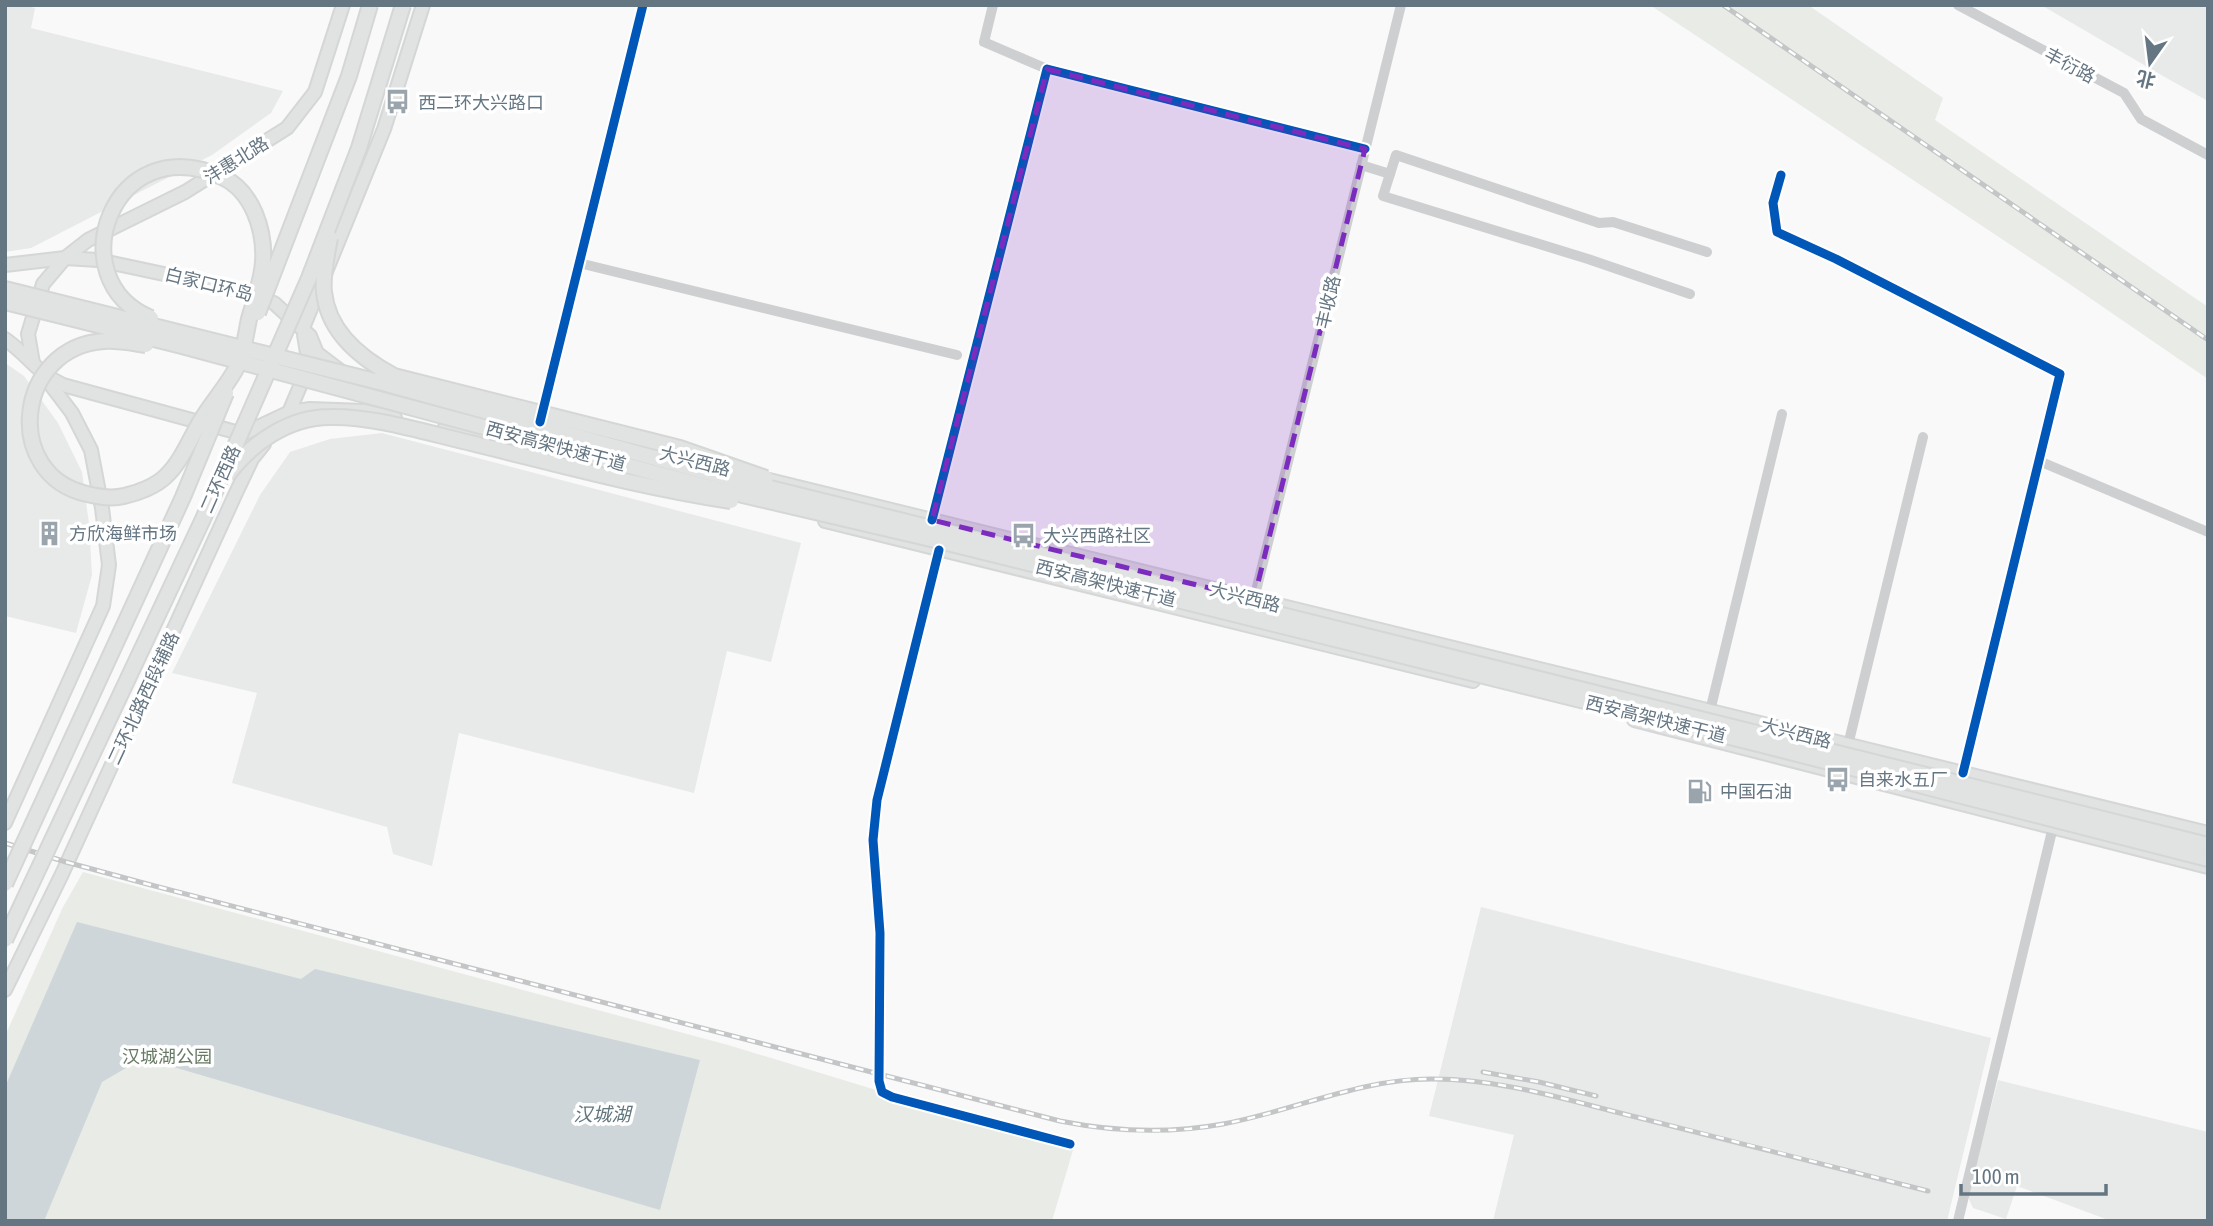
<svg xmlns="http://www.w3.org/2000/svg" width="2213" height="1226" font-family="'Asap Condensed','Noto Sans SC',sans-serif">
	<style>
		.built { fill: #e8e9e9 }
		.green { fill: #e8ebe6 }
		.water { fill: #ced6d9 }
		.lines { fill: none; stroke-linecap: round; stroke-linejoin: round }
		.major-casing { stroke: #d5d6d7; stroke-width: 16 }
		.minor { stroke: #cecfd0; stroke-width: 10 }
		.major { stroke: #e1e2e2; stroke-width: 12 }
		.rail-casing { stroke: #c3c5c6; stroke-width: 5 }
		.rail { stroke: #fff; stroke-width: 2.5; stroke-dasharray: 8; stroke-linecap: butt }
		.highway-bridge-casing { stroke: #d5d6d6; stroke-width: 18; stroke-linecap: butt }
		.highway-bridge { stroke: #e1e2e2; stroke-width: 14 }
		.cycleway-casing { stroke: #fff; stroke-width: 13 }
		.cycleway { stroke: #0057b8; stroke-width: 9 }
		.marked { fill: #7b2cbf; fill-opacity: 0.2; stroke: #7b2cbf; stroke-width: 5; stroke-dasharray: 14 9; stroke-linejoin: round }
		.labels { text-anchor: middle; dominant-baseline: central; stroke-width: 7; stroke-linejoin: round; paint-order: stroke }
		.street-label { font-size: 18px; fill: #657683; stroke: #fff }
		.poi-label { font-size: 18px; fill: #657683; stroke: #fff; text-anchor: start }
		.park-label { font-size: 18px; fill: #687a64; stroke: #fff }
		.water-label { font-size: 19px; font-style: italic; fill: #60757c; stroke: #fff }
	</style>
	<rect width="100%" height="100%" fill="#f9f9f9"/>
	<g class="built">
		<path d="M5,5h18l12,3 -4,20 252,63 -12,22 -59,42 -181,93 -26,4z"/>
		<path d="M2041,5h167v96l-38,-21z"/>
		<path d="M5,363l19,13 34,47 24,49 7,52 3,51 -16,58 -71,-17z"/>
		<path d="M382,433l419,110 -30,119 -44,-11 -33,142 -235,-60 -27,133 -39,-12 -6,-27 -155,-44 25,-90 -85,-20 88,-178 30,-43 40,-13z"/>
		<path d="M1481,907l510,131 -44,183h-454l21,-86 -85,-19z"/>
		<path d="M1998,1080l210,52v89h-97l-94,-35 -11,33 -33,-11 -5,-11z"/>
	</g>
	<g class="green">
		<path d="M1650,5h158l135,93 -8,22 273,187v72l-140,-96z"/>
		<path d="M83,872l645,173 345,105 -21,71h-1047v-185l58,-129z"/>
	</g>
	<path class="water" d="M77,922l224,57 14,-10 385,91 -40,150 -517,-152 -41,24 -58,139h-39v-134z"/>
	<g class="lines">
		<defs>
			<g id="major">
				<path d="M5,265l60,-7 33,2 150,32 26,11 36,33 7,17 25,19"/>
				<path d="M303,328l81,-199 39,-124"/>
				<path d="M5,339c23,16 32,34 58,46l180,49 47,-22 20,-3 55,2 30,7"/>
				<path d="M33,363l-5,-29 15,-50 22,-26 23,-18 97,-48 102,-64 28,-36 28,-87"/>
				<path d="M287,417l22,-52 -5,-30"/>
				<path d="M444,429l180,42"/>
				<path d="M672,456l47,12"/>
				<path d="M757,477l1451,356"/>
				<path d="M825,521l648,160"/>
				<path d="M1634,720l574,147"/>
				<path d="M5,823l98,-217 6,-41 -7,-57 -11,-58 -19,-37 -25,-33"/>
				<path d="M5,990l57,-116 173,-379 17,-36 12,-15"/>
			</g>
		</defs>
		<use href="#major" class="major-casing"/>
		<g class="minor">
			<path d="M993,5l-9,37 63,27"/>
			<path d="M1958,5l166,88 17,26 67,36"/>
			<path d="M1361,165l29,9 6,-19 203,68 14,-1 94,30"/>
			<path d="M1390,174l-7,22 205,63 102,35"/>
			<path d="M1781,175l-8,28 4,29 59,27 224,115 -97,399"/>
			<path d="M579,263l378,92"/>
			<path d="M540,421l103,-416"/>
			<path d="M2039,461l169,71"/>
			<path d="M932,520l115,-451 318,80"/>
			<path d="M939,550l-62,250 -4,40 7,93 -1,148 3,11 10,5 178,47"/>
			<path d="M1254,599l147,-594"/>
			<path d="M1710,711l72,-297"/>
			<path d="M1848,745l75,-308"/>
			<path d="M1958,1221l95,-394"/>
		</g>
		<use href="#major" class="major"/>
		<defs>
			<g id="rail">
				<path d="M1723,5l485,335"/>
				<path d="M5,843l61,19 85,23 909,236c55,11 108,13 163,3 71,-13 138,-46 211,-45 69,0 136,22 202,38 98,24 195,49 292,74"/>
				<path d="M1483,1072l56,10 57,14"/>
			</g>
		</defs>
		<use href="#rail" class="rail-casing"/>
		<use href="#rail" class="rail"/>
		<defs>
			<g id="highway-bridge">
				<path d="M330,238c-3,17 -8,38 -6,54 4,40 38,67 70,84l286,72 86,30"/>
				<path d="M5,289l374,93 327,90 1502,373"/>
				<path d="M5,302l173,43 522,140 235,55 827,205 446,114"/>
				<path d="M258,313l91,-237 21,-71"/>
				<path d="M146,345c-14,-2 -29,-5 -42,-4 -89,6 -102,134 -17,153 12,3 25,5 37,2 14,-3 32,-10 42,-20 15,-14 24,-37 34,-54 11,-19 28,-37 38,-57 6,-14 8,-32 11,-46 5,-18 13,-39 14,-57 2,-31 -10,-71 -41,-85 -110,-50 -164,103 -71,141"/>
				<path d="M227,476c24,-33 62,-59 103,-59 45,-1 97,16 141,26 86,21 172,45 260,58"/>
				<path d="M5,884l178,-387 43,-104"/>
				<path d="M5,940l198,-421 106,-241 50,-130 44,-143"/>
			</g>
		</defs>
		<use href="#highway-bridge" class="highway-bridge-casing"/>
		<use href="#highway-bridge" class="highway-bridge"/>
		<defs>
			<g id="cycleway">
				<path d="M1781,175l-8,28 4,29 59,27 224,115 -97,399"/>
				<path d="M540,422l103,-417"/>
				<path d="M932,520l115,-451 318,80"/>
				<path d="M939,550l-62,250 -4,40 7,93 -1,148 3,11 10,5 178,47"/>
			</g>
		</defs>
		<use href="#cycleway" class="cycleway-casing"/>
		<use href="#cycleway" class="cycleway"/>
	</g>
	<path class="marked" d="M1047,69l318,80 -111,450 -322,-79z"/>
	<defs>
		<symbol id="bus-bare" viewBox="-9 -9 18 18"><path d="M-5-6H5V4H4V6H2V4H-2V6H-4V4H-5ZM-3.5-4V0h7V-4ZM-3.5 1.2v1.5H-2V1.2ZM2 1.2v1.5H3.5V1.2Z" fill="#99a4ac" stroke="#fff" stroke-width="2.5" paint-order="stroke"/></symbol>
		<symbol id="building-bare" viewBox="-9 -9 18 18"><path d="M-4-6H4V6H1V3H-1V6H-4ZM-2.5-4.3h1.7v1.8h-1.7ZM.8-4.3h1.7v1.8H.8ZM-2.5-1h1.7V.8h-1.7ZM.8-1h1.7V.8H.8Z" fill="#99a4ac" stroke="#fff" stroke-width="2.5" paint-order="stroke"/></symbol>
		<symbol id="fuel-bare" viewBox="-9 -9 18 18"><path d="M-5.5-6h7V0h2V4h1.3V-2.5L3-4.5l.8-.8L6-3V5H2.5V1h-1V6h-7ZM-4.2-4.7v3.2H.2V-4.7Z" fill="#99a4ac" stroke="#fff" stroke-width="2.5" paint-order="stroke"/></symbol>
	</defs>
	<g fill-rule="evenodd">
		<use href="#bus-bare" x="380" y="84" width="35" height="35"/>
		<use href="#building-bare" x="32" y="516" width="35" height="35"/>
		<use href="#bus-bare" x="1006" y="518" width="35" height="35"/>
		<use href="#bus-bare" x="1820" y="762" width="35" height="35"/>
		<use href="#fuel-bare" x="1682" y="774" width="35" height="35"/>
	</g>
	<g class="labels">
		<g class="street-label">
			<text transform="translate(2070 65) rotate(28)">丰衍路</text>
			<text transform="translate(236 160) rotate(-32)">沣惠北路</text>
			<text transform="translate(209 284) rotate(14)">白家口环岛</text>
			<text transform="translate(1328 302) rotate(-77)">丰收路</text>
			<text transform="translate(556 446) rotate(15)">西安高架快速干道</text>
			<text transform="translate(695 461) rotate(14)">大兴西路</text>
			<text transform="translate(220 479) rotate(-66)">二环西路</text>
			<text transform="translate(1106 583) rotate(14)">西安高架快速干道</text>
			<text transform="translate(1245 597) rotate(14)">大兴西路</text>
			<text transform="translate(143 698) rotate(-65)">二环北路西段辅路</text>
			<text transform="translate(1656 719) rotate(14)">西安高架快速干道</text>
			<text transform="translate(1796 733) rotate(14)">大兴西路</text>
		</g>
		<g class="poi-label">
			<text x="418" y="102">西二环大兴路口</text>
			<text x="69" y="533">方欣海鲜市场</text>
			<text x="1043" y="535">大兴西路社区</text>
			<text x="1858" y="779">自来水五厂</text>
			<text x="1720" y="791">中国石油</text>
		</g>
		<g class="park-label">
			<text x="167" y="1056">汉城湖公园</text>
		</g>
		<g class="water-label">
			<text x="602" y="1114">汉城湖</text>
		</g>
	</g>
	<rect width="2213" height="1226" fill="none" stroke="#657683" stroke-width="14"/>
	<g transform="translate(2150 63) rotate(194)" stroke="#ffffff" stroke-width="5" paint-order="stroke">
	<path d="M0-5L12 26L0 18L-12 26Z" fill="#657683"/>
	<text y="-10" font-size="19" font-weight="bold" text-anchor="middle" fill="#657683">北</text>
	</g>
	<path d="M1961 1184v10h145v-10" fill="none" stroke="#657683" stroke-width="3.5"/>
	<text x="1972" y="1184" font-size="21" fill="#657683" stroke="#ffffff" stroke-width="5" paint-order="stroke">100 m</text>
</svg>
